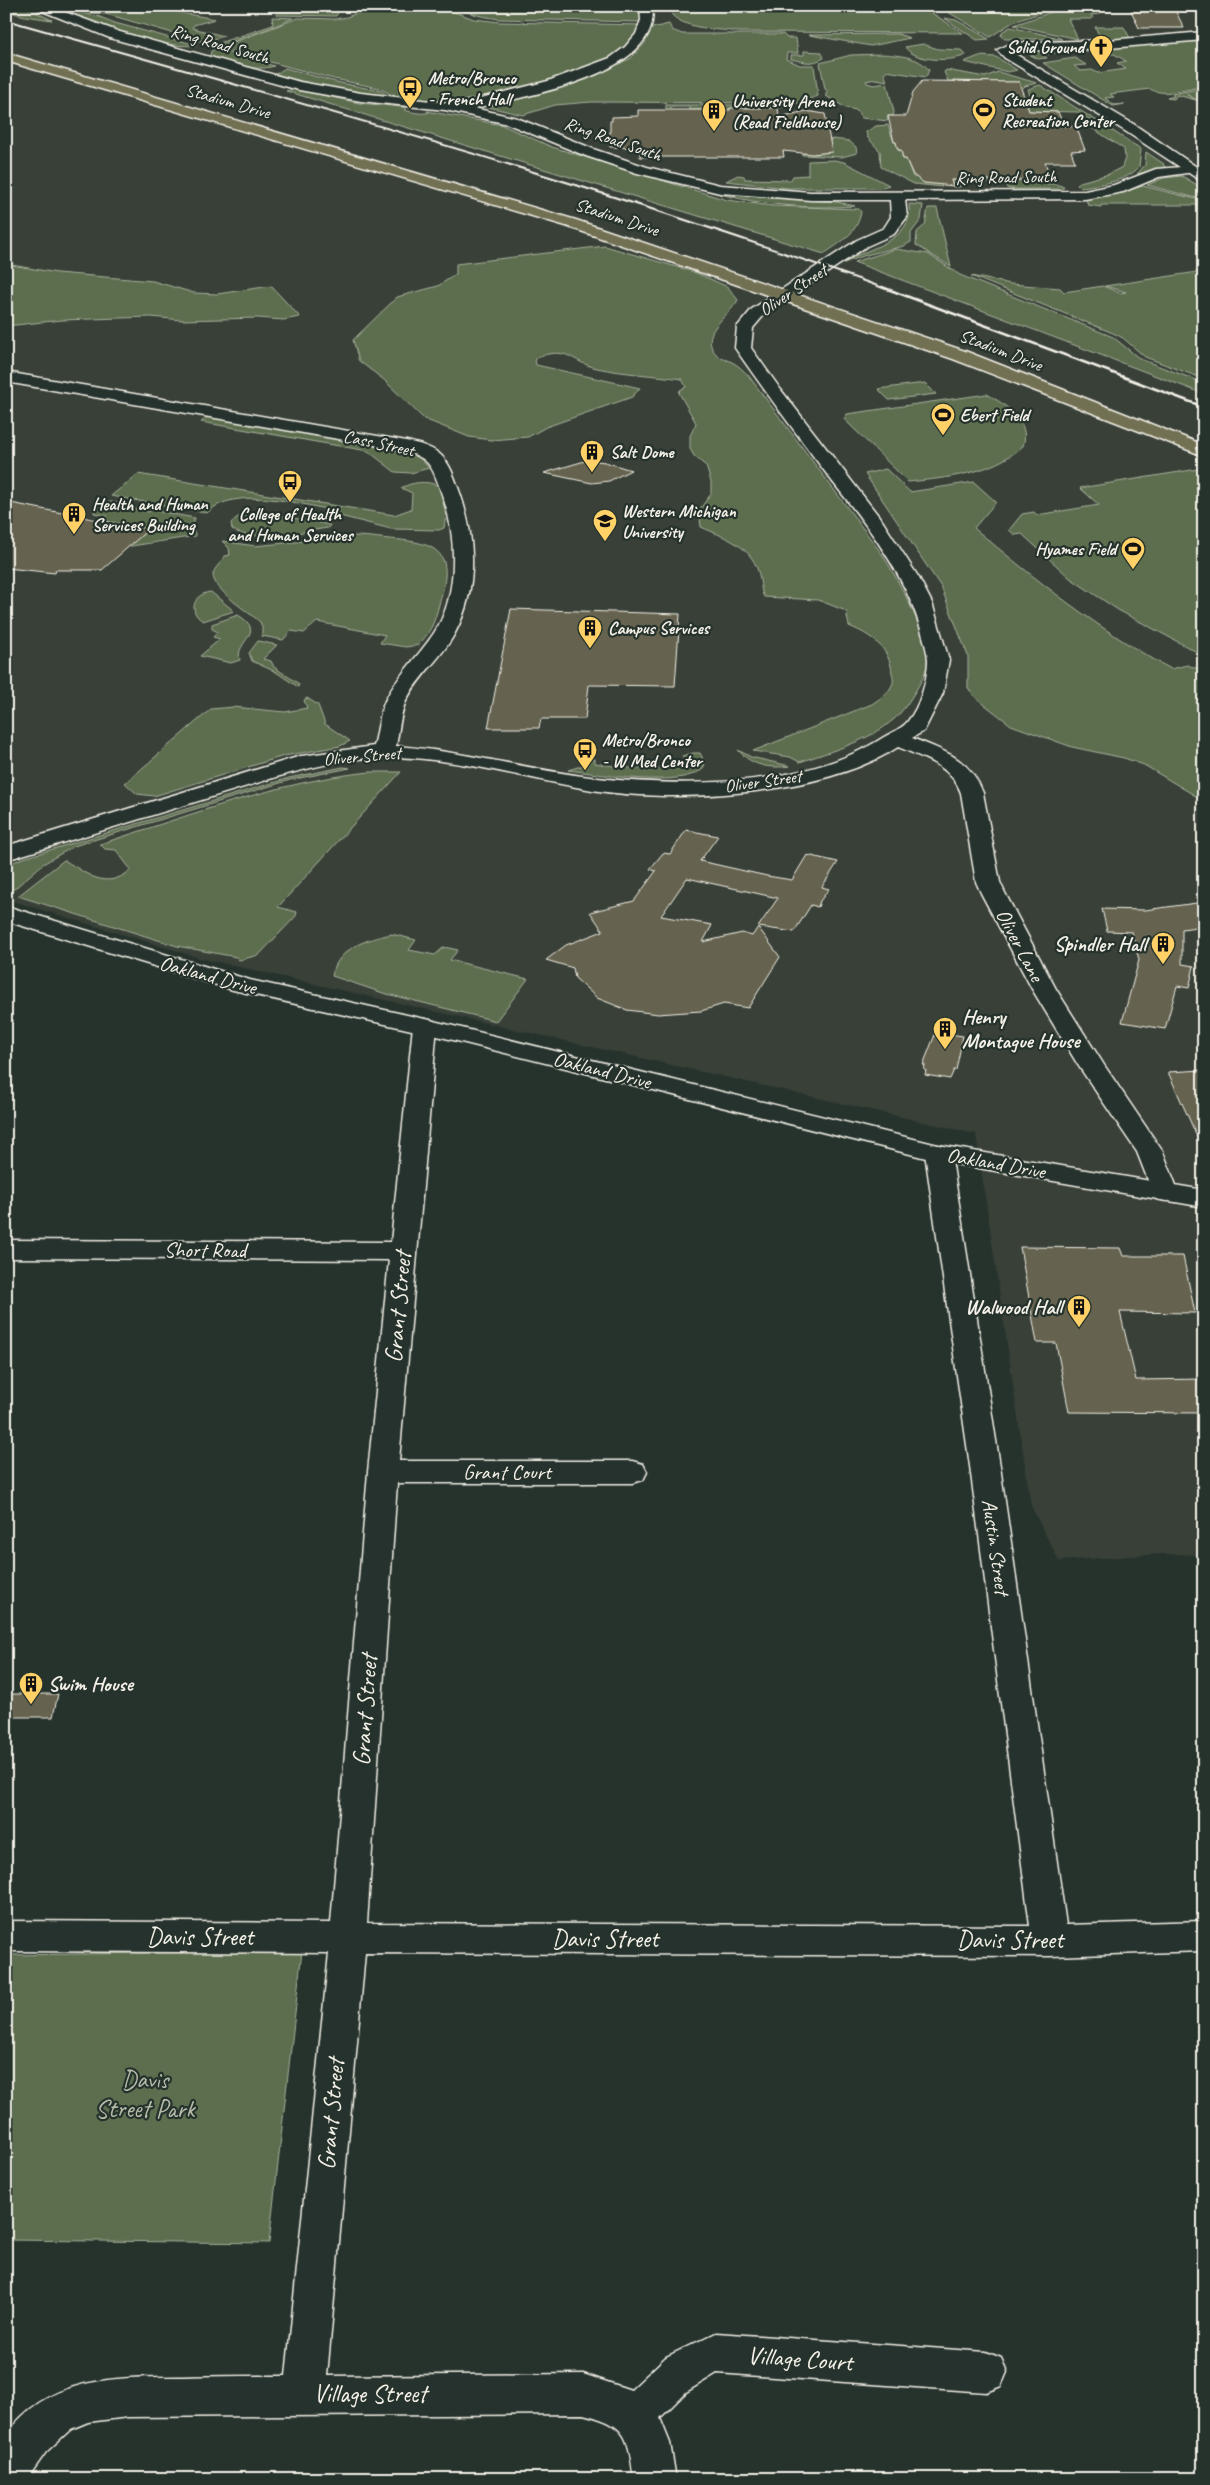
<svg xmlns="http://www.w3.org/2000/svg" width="1210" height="2485" font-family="Caveat,sans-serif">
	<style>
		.built { fill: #394137 }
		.green { fill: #5d6e50; stroke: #a8b09c }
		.building { fill: #65634f; stroke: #f4f1e8; fill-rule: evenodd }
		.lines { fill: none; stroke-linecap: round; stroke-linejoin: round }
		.minor-casing { stroke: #f4f1e8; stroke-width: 3 }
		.tertiary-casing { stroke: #f4f1e8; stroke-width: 3 }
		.secondary-casing { stroke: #f4f1e8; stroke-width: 3 }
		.primary-casing { stroke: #f4f1e8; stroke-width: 3 }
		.minor { fill: #26332d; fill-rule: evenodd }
		.tertiary { fill: #26332d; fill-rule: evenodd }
		.secondary { fill: #26332d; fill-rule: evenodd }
		.primary { fill: #716f52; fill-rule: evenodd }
		.rail-far1 { stroke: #f4f1e8; stroke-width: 2 }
		.rail { stroke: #f4f1e8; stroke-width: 2.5 }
		.labels { text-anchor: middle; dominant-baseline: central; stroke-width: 4.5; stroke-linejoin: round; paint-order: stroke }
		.far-street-label { font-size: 18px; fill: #f4f1e8; stroke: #26332d }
		.far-poi-label { font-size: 18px; font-weight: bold; fill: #f4f1e8; stroke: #26332d; text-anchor: start }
		.poi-label { font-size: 21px; font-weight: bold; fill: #f4f1e8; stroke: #26332d; text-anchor: end }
		.street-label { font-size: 21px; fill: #f4f1e8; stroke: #26332d }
		.near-street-label { font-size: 25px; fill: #f4f1e8; stroke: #26332d }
		.near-park-label { font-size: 25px; fill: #b8bdab; stroke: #26332d }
	</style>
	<rect width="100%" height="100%" fill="#26332d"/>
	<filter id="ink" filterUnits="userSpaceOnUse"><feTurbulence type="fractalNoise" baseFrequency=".02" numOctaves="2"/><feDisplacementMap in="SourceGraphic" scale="10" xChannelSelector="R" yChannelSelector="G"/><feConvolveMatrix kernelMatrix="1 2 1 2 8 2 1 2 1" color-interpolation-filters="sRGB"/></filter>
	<g filter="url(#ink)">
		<path class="built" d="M6,6h1198v173l-127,-83 -9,2 136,86v1371l-42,-1 -103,7 -28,-55 -55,-372 -776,-176 -194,-59z"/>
		<g class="green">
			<path d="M6,6h17l29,14 -27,-4 -19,-5z"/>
			<path d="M52,6l48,11 15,6 81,22c-32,6 -112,-26 -144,-39z"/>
			<path d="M68,6h75l72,13 -21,6 -2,3 32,8 -20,6 -98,-28 -16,-1z"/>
			<path d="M327,6h15l-6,10 -59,-1 -1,-4 48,1z"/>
			<path d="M360,6h78l36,13 25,3 143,3 -3,8 -22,24 -71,27 -85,20 -67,-8 -15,-8 -45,-9 -116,-31 80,-30 37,1 12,-2 10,-4z"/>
			<path d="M447,6h194l2,16 -144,-3 -18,-3z"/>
			<path d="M671,6h250l42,27 -223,-1c-21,-3 -53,-2 -68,-17z"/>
			<path d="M938,6h124l-49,16 -23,15z"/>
			<path d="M1069,6l27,4 4,4 -9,1 2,3 -3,1h-22l10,20 -64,-14z"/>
			<path d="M272,17l21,1 -23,10 -54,19 -3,-2 60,-20z"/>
			<path d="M944,18l12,2 33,19 -12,1z"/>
			<path d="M669,24l3,6 10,4h101l4,4h9l2,15h-11l-1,6 14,6h14l4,31 -19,7 -208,-1 -36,3 -32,10 -39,-9 66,-17 51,-17 30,-14 14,-15 7,-15z"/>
			<path d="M1010,27l50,11 2,1h-57l-4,-3 1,-4z"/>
			<path d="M1095,27h29l6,11 -28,3z"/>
			<path d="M898,34l12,4 -39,8 -62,-11z"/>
			<path d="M1204,40v46c-16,3 -40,11 -54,3l-40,5 4,3 -9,1 9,7 11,-1 -12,2 -70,-43 32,-5 11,7 -12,1 6,5 12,-1 6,3 28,-4 -9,-6 9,-2 -12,-7 -7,1 -3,-4h-37l-24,4 4,3 -9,1 -13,-7 3,-2z"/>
			<path d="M923,44l15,5 23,1 5,5c-14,7 -51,7 -61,-8z"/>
			<path d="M215,49l59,17c-20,7 -44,-5 -64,-10l1,-5z"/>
			<path d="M804,51l17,1 3,6c-13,7 -19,4 -33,1v-4h13z"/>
			<path d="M881,54c16,1 38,2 48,16l-3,7 -40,-6 -2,2 3,8 -11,-2 -10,2 1,2 7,2 13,-2 7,29 -1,4h-6l1,5 -26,-3 -6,-8 -10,-2 -20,-12v-3l2,-1 -3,-3 -5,-26 31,-8z"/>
			<path d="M979,56l17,1 21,13 -9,2 -44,-10z"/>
			<path d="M285,68l51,14 45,9 11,7 -80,-14 -36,-10z"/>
			<path d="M946,70l39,7 13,-5 39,11 -12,3 -3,3 -3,-7 -71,-1 -4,-9z"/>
			<path d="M1040,85l101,64 -2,18c-13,15 -40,18 -59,20l-3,-3 3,-2 29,-8 13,-7 3,-9 -1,-9 -32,-21 -2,-8 -12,-8 -49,-1 -2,-6 15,-3 -11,-3 -3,-10z"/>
			<path d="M1204,88v16l-18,-10 10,6 -19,-5 -3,4 -7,-1 7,-2 -2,-2z"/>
			<path d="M294,89l65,14 44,4 3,1 -2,2c8,2 18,5 25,2l-2,-1 75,14 50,22 175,53 46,6 86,3 2,3c-4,22 -20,30 -37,42l-538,-163z"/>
			<path d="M666,105h114l4,2 -94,3v-3h-19l-1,2h-4z"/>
			<path d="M888,125l6,17h2l2,8h3l2,9h3l7,18h26l-15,6h17l1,4 -28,-3 -33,-17 -1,-16 -13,-14 -1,-5 10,-6z"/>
			<path d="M833,139l16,2 7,6 1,6 -15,4 -40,-2v-2l15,1 11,-2 2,-12z"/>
			<path d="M1146,152l18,12 -1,2 3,1 -29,7 8,-9z"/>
			<path d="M835,160l9,2 45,23 -9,3h-93l-61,-7 12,-6 6,1 1,3 46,1 2,-4 15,-1v-14z"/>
			<path d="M1182,176l22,13v11l-57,-15 16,-7z"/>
			<path d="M951,180h84l1,3 20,1 8,3 -2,2h-50l-5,-1 -2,-6h-45v5h-7z"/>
			<path d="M689,185l52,11 96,6 18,4c-56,4 -112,-3 -166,-21z"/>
			<path d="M1143,186l61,15v7l-6,-3h-97v2l-13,-2 -2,-6 33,-6z"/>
			<path d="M909,204l14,1 -2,15 -10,13v9l-7,4 -38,9 -22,8c22,-16 71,-21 65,-59z"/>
			<path d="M928,208h9l14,59 -35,-22 1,-13 8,-7z"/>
			<path d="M605,246l89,26 34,15 10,13c-9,17 -43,34 -20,56 3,3 10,4 14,6 6,3 11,8 16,13l134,179c16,26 43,74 45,104 1,12 -5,22 -11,32 -6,10 -14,23 -23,30 -25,22 -63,31 -93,42l-10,-5 -37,-6 119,-47c7,-5 17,-11 20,-19 2,-4 1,-8 0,-12 -2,-25 -21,-38 -43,-47l-3,-15 -28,-11 -54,-3c-4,-7 -3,-18 -6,-26 -8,-26 -34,-34 -57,-44l-2,-17 12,-16v-12l-5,-16 -12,-10 -4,-7v-13l6,-13 -17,-30 1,-3 6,-3 -4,-8c-28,-4 -57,-5 -85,-11 -27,-6 -28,-23 -62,-10l1,7 104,23 -8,9 -86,30 -18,10 -36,3 -23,-3 -45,-18 -40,-39 -25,-19 -6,-21 44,-43 41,-11 18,-12v-10z"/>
			<path d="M896,249l32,5 32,21 153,62 27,22 64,24v11l-350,-132z"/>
			<path d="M6,264l51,9 96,8 41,12 23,1 54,-8 29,31 -17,3 -25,-2 -76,2 -31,-3 -89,3 -56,6z"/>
			<path d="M1204,271v108l-59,-22 -22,-19 -10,-5 -142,-57 40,8 49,4 4,4 39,-6 17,7 6,-1 -21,-6z"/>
			<path d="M925,383l11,11 -47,6 -11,-11z"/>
			<path d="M987,394c19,11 44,27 36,52 -31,28 -76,32 -115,36l-64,-63 3,-5z"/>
			<path d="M208,417l190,33 20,6 11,12 -18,5 -16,-1 -27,-21 -167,-29z"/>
			<path d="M886,469l24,23 64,-10 22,20 -22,26c62,52 126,103 197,141l16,-4 17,6v130l-60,-36 -20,-7 -52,-11 -61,-22 -35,-27 -8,-10v-32l-27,-69 -76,-113z"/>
			<path d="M1198,469l6,5v177h-9l-77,-41 -48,-32 -48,-44 -7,1 -6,-5 13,-16 12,-2 3,3 62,-10 -19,-17z"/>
			<path d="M138,474l256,41 17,-6 1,-16 -11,-5c11,-6 26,-8 38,-2l7,29 -2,13 -5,2 -48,-1 -55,-14 1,-3c-32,-8 -104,-27 -130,1l-96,-17z"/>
			<path d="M111,502l20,4 -1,2 19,4 2,-2 44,8 -3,10 4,8 -84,13 -9,-28 4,-5 -13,-3 1,-9z"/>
			<path d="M261,512l69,13 -2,3c-23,3 -78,16 -96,1l-1,-6c7,-9 19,-10 30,-11z"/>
			<path d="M354,536c16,0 31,3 47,4 39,4 52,16 40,57 -5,19 -8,34 -23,48l-12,2 -26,-4 5,-8 -68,-13 -13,11 -13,-2 -8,9 -21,-4v-9l-2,-5c-11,-10 -47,-32 -47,-47 0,-6 9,-13 12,-19l5,-1 -1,-7 -7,-7 33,5z"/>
			<path d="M211,592l23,19 -31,10c-16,-9 -9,-28 8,-29z"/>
			<path d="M238,615c30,18 -4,26 2,45l-9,3 -31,-7 20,-17 -7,-2 5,-5 -6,-3v-5z"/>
			<path d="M258,641l19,4 -14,14 8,2 3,6 25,17 -1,3 -22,-15 -24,-11 -3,-8z"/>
			<path d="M307,698l11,7 7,19 25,17 -10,5 -56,10 -130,40 -17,-2 -12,-11 86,-74 22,-2 52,5 22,-4 -3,-8z"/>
			<path d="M738,750l13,7 39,9c-21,3 -38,0 -52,-16z"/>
			<path d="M693,753h7l5,10 -2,6c-26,20 -102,5 -135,1l13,-4 4,-7h10v4c30,5 63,10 93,1l-6,-8z"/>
			<path d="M343,767l7,1 -60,12 -216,66 -31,18 -29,25 -8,3v-26l14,-7 269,-81z"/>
			<path d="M370,772h31l-123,135 19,5 -1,4 -37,39 -20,5 -3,-3 -59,-11 -159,-50 46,-36c24,14 41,31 67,10l-15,-20 -11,-1 -5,-5c89,-28 178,-63 270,-72z"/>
			<path d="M392,934l24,6 -7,10 26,5 9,-8 14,3 -8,10 78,19 -32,42 -113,-28 -51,-17c5,-28 35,-37 60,-42z"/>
			<path d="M302,1951l-33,292 -263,-3v-285z"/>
		</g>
		<g class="building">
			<path d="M1129,6h44l11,22h-45z"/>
			<path d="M922,81l97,1 10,29 29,1 6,14h12l9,24 -14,1 4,11h-30l6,18h-100l2,6 -29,-3 -11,-8 -7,-16h-3l-2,-9h-3l-2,-8h-2l-6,-26h18l7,-24z"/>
			<path d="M730,108h48l1,9 27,-6 19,3 7,38 -20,2 -29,-3 1,6h-144v-9l-30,-1v-26h2v-4l26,-1v-6h92z"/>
			<path d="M588,460l17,2 26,8 -22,11 -17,2 -48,-10z"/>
			<path d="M6,502l97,19 46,8 -47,41h-46l-1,3 -49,-5z"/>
			<path d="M511,609l169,5 -5,72 -86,-1 -4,34h-44l-2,9h-51z"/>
			<path d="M686,830l32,6 -18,25 67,15 25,4 15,-25 31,7 -16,25 7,2 -9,12 -2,6 -7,-2 -17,27 -36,-5 22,30 -32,51 -24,-4 -23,7 -43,3 -31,-4 -30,-12 -22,-20 -2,-10 -27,-8 20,-15 37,-14 -13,-19 44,-11 22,-30 -6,-2 13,-16 7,1zM687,878l91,20 -26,38 -10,-3 -39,9 9,-17 -51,-9z"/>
			<path d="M1204,902v24l-22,3v35l12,2 -5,22 -12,-2 -12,43 -43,-7 17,-62 -7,-28 -25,-1 -5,-22 43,1z"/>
			<path d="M936,1032l27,4 -7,34h-2l-4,9 -25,-4 1,-5h-2l1,-5h-2z"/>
			<path d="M1204,1070v82l-36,-80z"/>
			<path d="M1020,1247l100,1 3,8h60l12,57 -75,-1 16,68 68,-1v34l-135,-1 -13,-69h-19z"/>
			<path d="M6,1694h52l-5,23h-47z"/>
		</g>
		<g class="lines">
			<defs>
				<g id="minor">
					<path d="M30,6h18l72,26 180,50 61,11 96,11 91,-23 62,-23 15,-11 11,-13 5,-14 -1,-14h12c12,69 -130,91 -178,102l43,10 79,32 51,17 73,18 91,7 274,-1 29,-6 42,-16 38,-3 2,3 -2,3 -35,5 -36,15 -38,7 -180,1 2,17 -13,17 -27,12 -103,69 -11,13 -2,20 30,42 100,129 38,59 13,25 17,57 -6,33 -19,38 -12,7c32,13 58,20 71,55l17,89 5,11 51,96 48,76 59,87 16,41 -3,6 -10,2 -10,-2 -3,-6 -16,-41 -59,-87 -46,-76 -51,-96 -5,-11 -15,-89c-10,-28 -38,-35 -63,-46 -73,48 -221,57 -306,43 -64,-11 -143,-34 -208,-33 -37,1 -76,11 -111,21l-267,82v-14l295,-90 73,-10c4,-14 5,-32 11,-45 12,-25 34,-45 49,-68 24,-36 23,-93 10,-133 -14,-41 -14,-44 -59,-53l-379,-65v-10l395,68c41,8 46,15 59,53 16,46 18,97 -5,140 -13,25 -37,43 -49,68 -6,13 -7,31 -10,45 68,5 133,24 201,32 89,9 209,10 287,-41 7,-4 19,-9 24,-16 12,-15 19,-40 20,-59 1,-10 -12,-50 -17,-60 -18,-44 -50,-84 -79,-121 -33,-44 -66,-88 -97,-133l2,-21 15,-18 105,-69 27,-12 7,-11 -1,-17h-79l-91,-7 -83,-20 -51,-17 -78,-32 -63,-14 -84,-9 -62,-11 -189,-52z"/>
					<path d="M1204,32v8l-95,8 -95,3 3,4 -7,4 -5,-1 -8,-8 15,-7 97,-3z"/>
					<path d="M425,1019l9,2 3,5 -38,435h233l11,3 4,8 -4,8 -11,3h-235l-30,440 663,3 -60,-460 -45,-313 4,-6 9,-2 9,2 4,6 49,313 66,459 138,-4v30l-154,5 -685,-3 -38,423 256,-2 48,16 35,-33 50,-24 270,19 15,6 6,14 -6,14 -15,6 -269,-19 -31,19 -26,26 10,25 6,36h-42c-6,-43 -6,-54 -51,-65l-455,3 -40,5 -17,7 -25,23 -19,27h-21v-44c42,-59 112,-58 177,-58 34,-1 69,-1 103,-1l43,-423 -323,-2v-30l325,2 37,-451 21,-212 -383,-2v-18l385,2 22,-216 3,-5z"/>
				</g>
				<path id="tertiary" d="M1010,51l125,74 69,47v11l-79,-52 -120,-73 -2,-3 2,-3z"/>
				<path id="secondary" d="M6,906l244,74 175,39 513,126 266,45v17l-266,-46 -513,-128 -192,-43 -227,-69z"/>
				<path id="primary" d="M6,53l570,167 389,131 239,94v11l-251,-97 -387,-133 -560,-165z"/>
			</defs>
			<use href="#minor" class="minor-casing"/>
			<use href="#tertiary" class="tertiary-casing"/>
			<use href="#secondary" class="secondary-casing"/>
			<use href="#primary" class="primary-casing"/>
			<use href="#minor" class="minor"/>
			<use href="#tertiary" class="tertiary"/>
			<use href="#secondary" class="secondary"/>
			<use href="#primary" class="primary"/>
			<path class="rail-far1" d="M6,20c295,83 591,164 880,269"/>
			<path class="rail" d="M882,287l322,120"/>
		</g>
	</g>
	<defs>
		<symbol id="church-pin" viewBox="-11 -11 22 30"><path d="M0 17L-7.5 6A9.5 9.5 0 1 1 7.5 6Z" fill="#ffd166" stroke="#26332d"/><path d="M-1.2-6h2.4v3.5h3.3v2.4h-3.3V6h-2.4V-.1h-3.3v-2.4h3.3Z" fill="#111"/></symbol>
		<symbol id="bus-pin" viewBox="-11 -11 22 30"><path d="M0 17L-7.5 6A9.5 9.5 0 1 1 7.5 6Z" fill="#ffd166" stroke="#26332d"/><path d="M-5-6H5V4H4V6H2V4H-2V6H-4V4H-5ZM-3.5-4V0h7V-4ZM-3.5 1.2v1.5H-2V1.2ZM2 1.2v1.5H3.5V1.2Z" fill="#111"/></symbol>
		<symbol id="stadium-pin" viewBox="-11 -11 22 30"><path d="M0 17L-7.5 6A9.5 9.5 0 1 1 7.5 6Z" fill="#ffd166" stroke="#26332d"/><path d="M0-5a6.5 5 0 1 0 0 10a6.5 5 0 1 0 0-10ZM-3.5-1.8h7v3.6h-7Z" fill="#111"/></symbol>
		<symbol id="building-pin" viewBox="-11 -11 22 30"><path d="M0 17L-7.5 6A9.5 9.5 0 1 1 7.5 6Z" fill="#ffd166" stroke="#26332d"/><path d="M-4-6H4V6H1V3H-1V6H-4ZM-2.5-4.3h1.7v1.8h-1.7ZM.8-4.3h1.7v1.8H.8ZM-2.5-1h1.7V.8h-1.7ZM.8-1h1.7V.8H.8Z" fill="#111"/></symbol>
		<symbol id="university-pin" viewBox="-11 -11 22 30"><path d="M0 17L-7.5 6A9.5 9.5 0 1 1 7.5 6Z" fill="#ffd166" stroke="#26332d"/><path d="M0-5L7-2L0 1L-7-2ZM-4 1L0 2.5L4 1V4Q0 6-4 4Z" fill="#111"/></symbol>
	</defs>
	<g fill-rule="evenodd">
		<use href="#church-pin" x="1087" y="33" width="28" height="38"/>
		<use href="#bus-pin" x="396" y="74" width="28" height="38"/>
		<use href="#stadium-pin" x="970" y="96" width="28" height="38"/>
		<use href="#building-pin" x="700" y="97" width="28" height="38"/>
		<use href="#stadium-pin" x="929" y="401" width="28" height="38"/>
		<use href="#building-pin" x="578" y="438" width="28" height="38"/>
		<use href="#bus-pin" x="276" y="468" width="28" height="38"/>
		<use href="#building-pin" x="60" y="500" width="28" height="38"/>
		<use href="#university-pin" x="591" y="507" width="28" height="38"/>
		<use href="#stadium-pin" x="1119" y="535" width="28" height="38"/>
		<use href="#building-pin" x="576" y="614" width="28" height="38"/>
		<use href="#bus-pin" x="571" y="736" width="28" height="38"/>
		<use href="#building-pin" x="1149" y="930" width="28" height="38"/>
		<use href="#building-pin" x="931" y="1015" width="28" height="38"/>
		<use href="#building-pin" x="1065" y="1293" width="28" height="38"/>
		<use href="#building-pin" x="17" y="1670" width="28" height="38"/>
	</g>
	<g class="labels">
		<g class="far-street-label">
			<text transform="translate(220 44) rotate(16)">Ring Road South</text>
			<text transform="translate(228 101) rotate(16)">Stadium Drive</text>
			<text transform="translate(613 139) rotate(19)">Ring Road South</text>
			<text transform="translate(1006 177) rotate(-1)">Ring Road South</text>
			<text transform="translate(617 217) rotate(18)">Stadium Drive</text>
			<text transform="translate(793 290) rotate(-34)">Oliver Street</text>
			<text transform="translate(1001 350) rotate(21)">Stadium Drive</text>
			<text transform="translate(379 443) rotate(12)">Cass Street</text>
			<text transform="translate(362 756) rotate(-5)">Oliver Street</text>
			<text transform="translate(763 781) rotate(-8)">Oliver Street</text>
		</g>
		<g class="far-poi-label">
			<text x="1084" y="47" text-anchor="end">Solid Ground</text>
			<text x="428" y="78">Metro/Bronco<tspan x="428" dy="21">- French Hall</tspan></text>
			<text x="1002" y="100">Student<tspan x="1002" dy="21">Recreation Center</tspan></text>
			<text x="732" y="101">University Arena<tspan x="732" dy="21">(Read Fieldhouse)</tspan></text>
			<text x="960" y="415">Ebert Field</text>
			<text x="610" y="452">Salt Dome</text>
			<text x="92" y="504">Health and Human<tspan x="92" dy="21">Services Building</tspan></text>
			<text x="622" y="511">Western Michigan<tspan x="622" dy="21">University</tspan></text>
			<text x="290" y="514" text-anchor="middle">College of Health<tspan x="290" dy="21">and Human Services</tspan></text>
			<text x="1116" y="549" text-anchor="end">Hyames Field</text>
			<text x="608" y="628">Campus Services</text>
			<text x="602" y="740">Metro/Bronco<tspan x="602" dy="21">- W Med Center</tspan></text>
		</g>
		<g class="poi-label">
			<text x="1146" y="944">Spindler Hall</text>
			<text x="962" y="1017" text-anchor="start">Henry<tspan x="962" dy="24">Montague House</tspan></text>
			<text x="1062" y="1307">Walwood Hall</text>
			<text x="48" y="1684" text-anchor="start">Swim House</text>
		</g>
		<g class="street-label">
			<text transform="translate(1020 945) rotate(62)">Oliver Lane</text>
			<text transform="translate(208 975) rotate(15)">Oakland Drive</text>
			<text transform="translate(602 1070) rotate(14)">Oakland Drive</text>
			<text transform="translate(996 1163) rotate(10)">Oakland Drive</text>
			<text x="205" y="1250">Short Road</text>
			<text x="507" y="1472">Grant Court</text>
			<text transform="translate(996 1547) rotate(82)">Austin Street</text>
		</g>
		<g class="near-street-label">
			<text transform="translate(398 1307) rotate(-85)">Grant Street</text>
			<text transform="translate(365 1710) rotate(-86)">Grant Street</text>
			<text x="200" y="1937">Davis Street</text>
			<text x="605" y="1939">Davis Street</text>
			<text x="1010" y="1940">Davis Street</text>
			<text transform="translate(331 2114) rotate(-85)">Grant Street</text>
			<text transform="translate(800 2359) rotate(4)">Village Court</text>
			<text x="370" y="2394">Village Street</text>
		</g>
		<g class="near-park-label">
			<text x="145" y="2080">Davis<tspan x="145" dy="29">Street Park</tspan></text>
		</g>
	</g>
	<rect width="1210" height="2485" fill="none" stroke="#26332d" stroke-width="25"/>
	<rect x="12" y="12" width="1185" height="2460" fill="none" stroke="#f4f1e8" stroke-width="2" filter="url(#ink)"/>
</svg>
